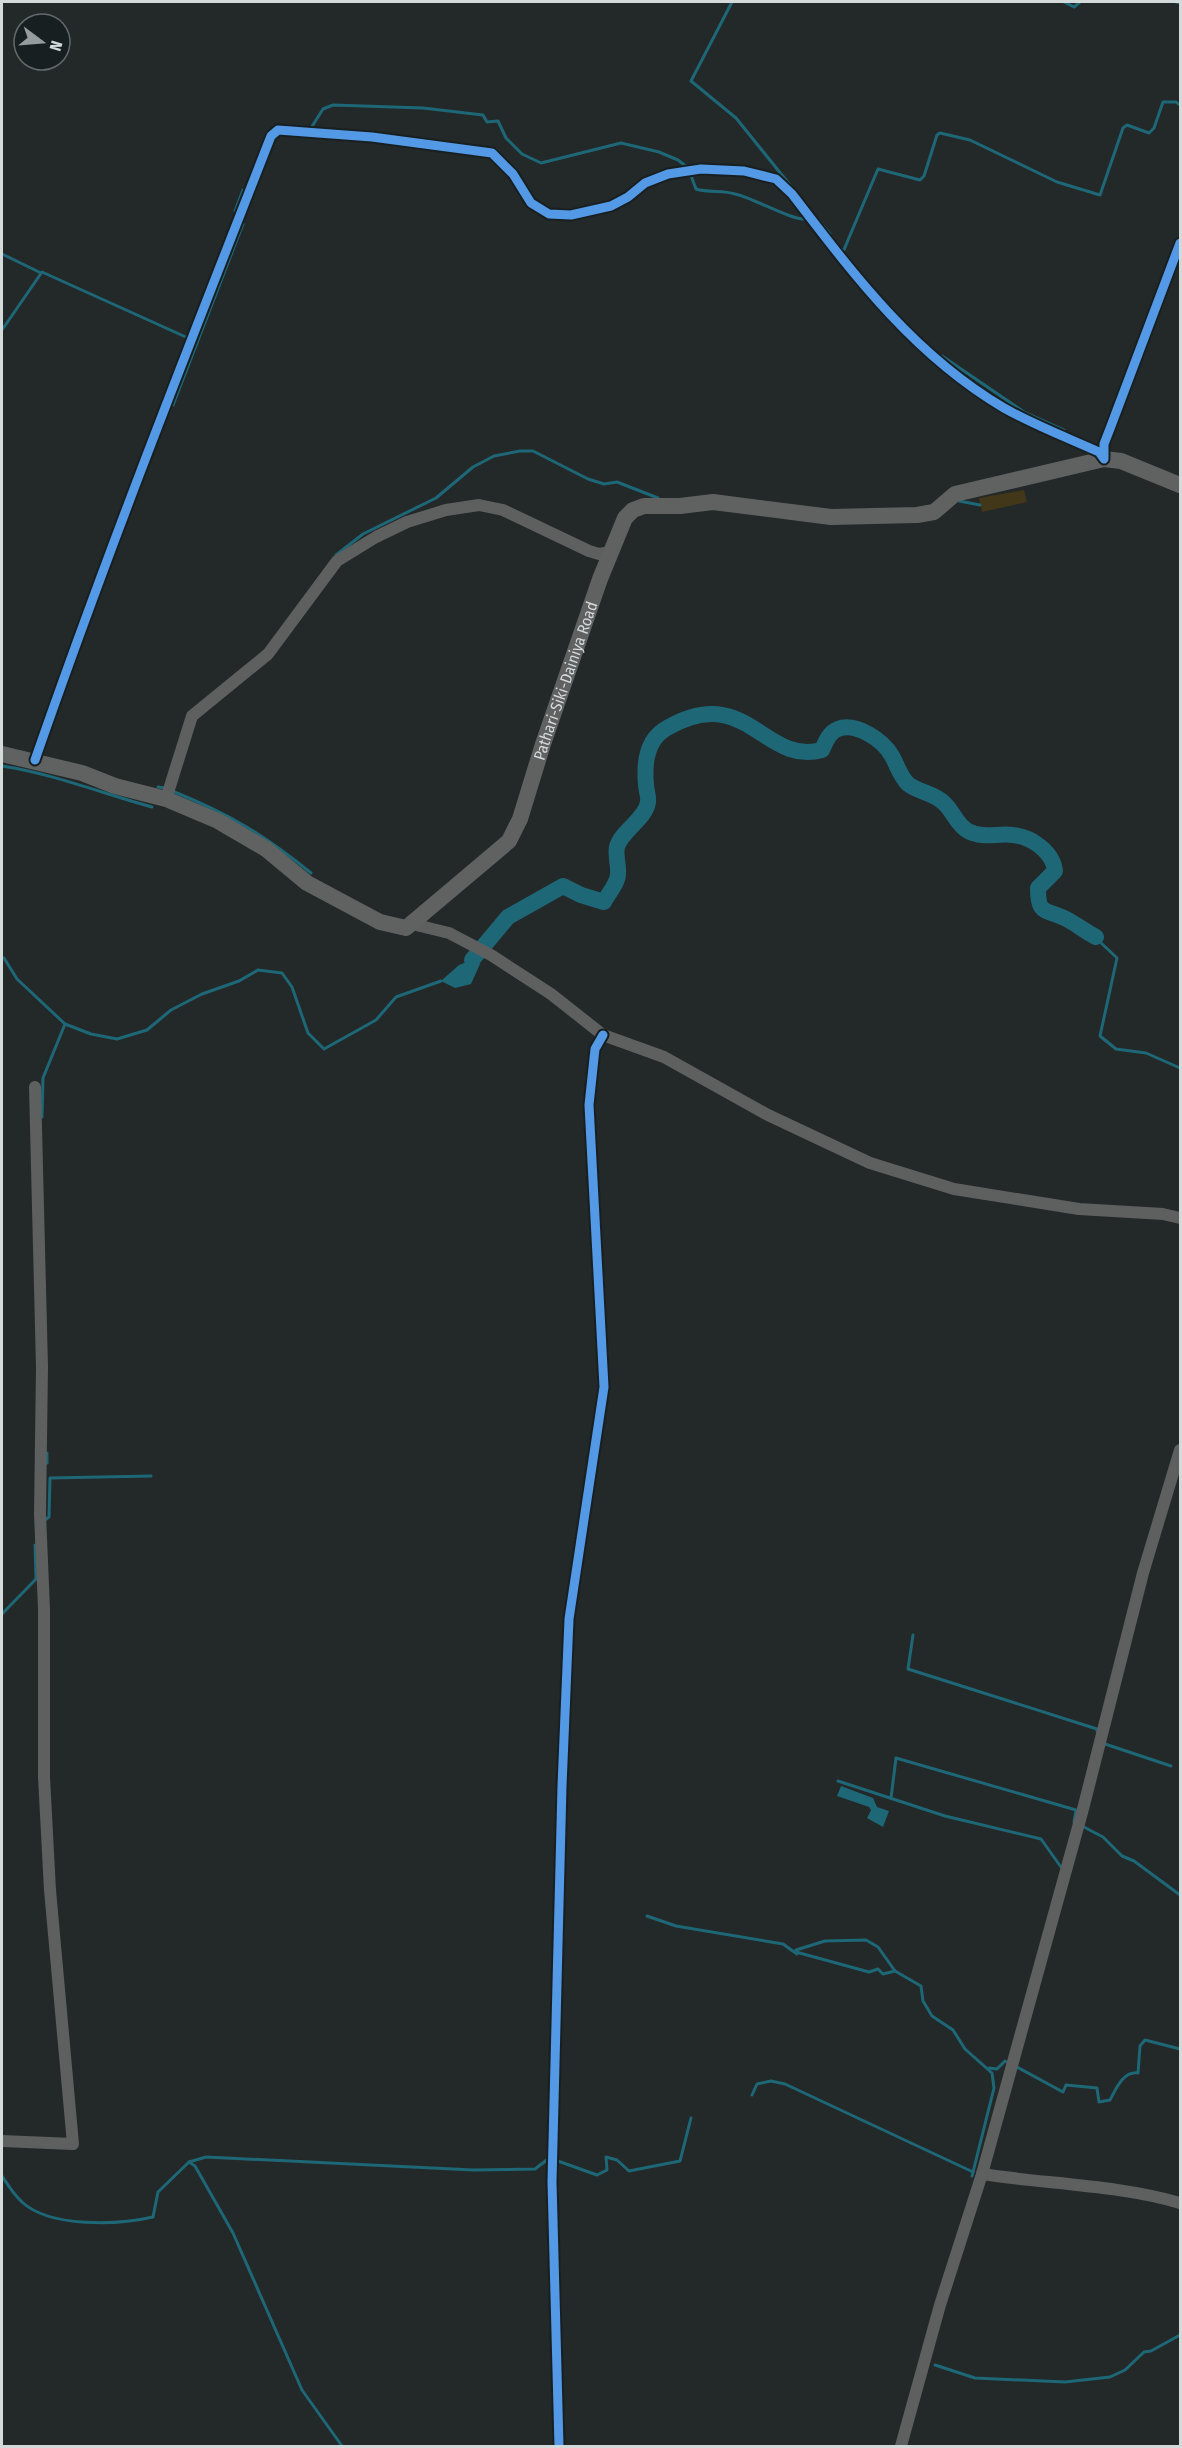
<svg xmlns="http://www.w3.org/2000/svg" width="1182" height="2448" font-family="'Fira Sans Condensed',sans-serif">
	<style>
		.green { fill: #423719 }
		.water { fill: #1e6776 }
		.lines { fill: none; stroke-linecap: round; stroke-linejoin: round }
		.stream { stroke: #1e6776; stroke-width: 3 }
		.river { stroke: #1e6776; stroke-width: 16 }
		.minor { stroke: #5e5f5f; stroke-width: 12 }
		.secondary { stroke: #606261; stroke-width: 16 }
		.cycleway-casing { stroke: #181f21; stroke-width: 13 }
		.cycleway { stroke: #5399e6; stroke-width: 9 }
		.labels { text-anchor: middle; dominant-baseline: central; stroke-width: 4.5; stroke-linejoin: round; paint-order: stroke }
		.street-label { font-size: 16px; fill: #d4d9da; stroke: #181f21 }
	</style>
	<rect width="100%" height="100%" fill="#232829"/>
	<path class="green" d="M1024,490l3,12 -45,10 -3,-14z"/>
	<g class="water">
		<path d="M472,960l8,4 -9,20 -16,4 -14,-7 18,-16z"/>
		<path d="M841,1786l32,12 4,9 12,4 -6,16 -16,-9 4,-8 -2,-3 -32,-11z"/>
	</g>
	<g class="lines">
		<g class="stream">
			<path d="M732,2l-41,79 45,37 54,67"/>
			<path d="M1064,2l10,5 6,-5"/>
			<path d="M1176,2l4,1"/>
			<path d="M311,128l12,-19 10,-4 90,3 60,7 4,7 11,-1 8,17 16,16 19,9 80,-20 38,9 19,8 9,7"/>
			<path d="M690,173l6,16c13,4 27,1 39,5 19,4 57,27 72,25"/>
			<path d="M235,211l8,-21h4"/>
			<path d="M819,221l11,13"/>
			<path d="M840,249l4,1 4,-10 30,-71 42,11 4,-4 13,-41 3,-2 30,7 87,42 43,13 23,-67 4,-3 22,8 5,-5 9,-26h13l4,3"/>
			<path d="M2,254l39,19"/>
			<path d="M2,330l40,-58 146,66"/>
			<path d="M942,356l82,56 40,18"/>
			<path d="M173,405l70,-181"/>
			<path d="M959,501l21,4"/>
			<path d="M336,555l27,-21 73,-36 37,-31 21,-11 26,-5h13l55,28 16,5 13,-2 41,16"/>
			<path d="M2,766c52,8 99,27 150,41"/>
			<path d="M158,787l7,1"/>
			<path d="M172,791c57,23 91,43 139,82"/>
			<path d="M1099,941l18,17 -17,78 16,13 30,4 34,15"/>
			<path d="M2,958h2l13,21 48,45 26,10 26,5 30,-9 24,-20 31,-16 37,-13 19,-11 24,3 10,14 16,46 16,16 52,-29 20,-23 45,-16"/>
			<path d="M42,1117l1,-39 22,-54"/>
			<path d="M47,1453v10"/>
			<path d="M45,1520l4,-3 1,-39 101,-2"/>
			<path d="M2,1614l34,-35 -1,-34"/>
			<path d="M913,1635l-5,34 189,60v2"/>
			<path d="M1102,1743l69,23"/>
			<path d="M838,1781l107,35 96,23 20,28"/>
			<path d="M891,1798l5,-40 180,52 -2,12"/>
			<path d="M1082,1826l21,11 19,19 12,5 46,34"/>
			<path d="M647,1916l29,10 107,18 14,10"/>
			<path d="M796,1950l29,-9 41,-1 12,7 17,24 26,15 2,15 9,15 21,14 12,19 27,24 2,15 -22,88"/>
			<path d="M796,1952l73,20 9,-3 5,5 12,-3"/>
			<path d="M1015,2066l48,26 3,-7 31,3 2,14 11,-2c6,-11 13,-29 28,-27l2,-27 5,-6 35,9"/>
			<path d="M989,2068l8,1 8,-8 4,2"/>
			<path d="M752,2095l5,-11 14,-3 14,3 188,88"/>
			<path d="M555,2160l42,15 10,-5 -1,-13 11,3 12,11 51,-10 11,-43"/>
			<path d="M189,2162l17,-5 267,13 62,-1 13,-10"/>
			<path d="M2,2176c6,9 12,19 20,26 28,26 96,23 131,15l5,-25 31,-30 6,4 38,67 69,157 40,56"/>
			<path d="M935,2365l40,13 90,4 45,-5 15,-7 19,-18 7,-1 29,-16"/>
		</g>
		<path class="river" d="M472,960l36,-43 55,-31 18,9 23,7c4,-8 14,-19 14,-28 1,-8 -3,-19 -1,-27 4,-16 29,-28 31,-45 1,-5 -2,-12 -2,-18 -2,-21 1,-45 21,-56 80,-46 97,38 155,22 3,-7 7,-18 16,-21 18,-7 45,11 54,27 5,9 8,20 16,28 10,8 26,9 36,19 9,8 13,22 24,28 15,8 30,2 45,4 19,2 40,17 42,36l-17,17c0,25 5,21 24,29 12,5 22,14 34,20"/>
		<g class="minor">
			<path d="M35,760c73,-210 155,-417 236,-624l7,-6 94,7 120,16 21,21 18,29 18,11 22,1 40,-9 17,-9 17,-14 23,-9 33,-5 43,2 32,8 16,15c62,81 122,161 212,214 30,17 64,30 95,44l5,7v-15l7,-18 69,-183"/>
			<path d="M166,799l26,-83 76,-62 69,-93 39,-24 31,-15 39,-12 33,-5 24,5 86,41 10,3 12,-2"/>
			<path d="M412,924l37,9 42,22 60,39 52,41 61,22 104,58 102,48 84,26 125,20 84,5 17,4"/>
			<path d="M2,2141l71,3 -23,-254 -6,-113v-168l-4,-95 2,-147 -7,-280"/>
			<path d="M982,2174c65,10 136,11 198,29"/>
			<path d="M559,2446l-7,-264 10,-396 7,-167 35,-232 -15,-282 6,-56 8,-14"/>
			<path d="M901,2446l39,-141 42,-131 101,-365 60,-236 37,-123"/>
		</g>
		<path class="secondary" id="s1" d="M2,754l80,19 33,13 51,13 52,22 48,28 41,34 73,39 26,6 103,-87 11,-22 23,-75 57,-165 25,-61 8,-8 11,-4h36l33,-4 118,15 86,-2 17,-3 21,-18 149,-35 17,2 59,24"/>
		<defs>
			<g id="cycleway">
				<path d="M35,760c73,-210 155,-417 236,-624l7,-6 94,7 120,16 21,21 18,29 18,11 22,1 40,-9 17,-9 17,-14 23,-9 33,-5 43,2 32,8 16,15c62,81 122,161 212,214 30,17 64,30 95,44l5,7v-15l7,-18 69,-183"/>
				<path d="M559,2446l-7,-264 10,-396 7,-167 35,-232 -15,-282 6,-56 8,-14"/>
			</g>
		</defs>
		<use href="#cycleway" class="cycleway-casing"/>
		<use href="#cycleway" class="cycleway"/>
	</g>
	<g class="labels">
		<g class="street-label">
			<text stroke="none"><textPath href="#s1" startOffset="750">Pathari-Siki-Dainiya Road</textPath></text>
		</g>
	</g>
	<rect width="1182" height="2448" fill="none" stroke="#d4d9da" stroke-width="6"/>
	<g transform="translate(42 42) rotate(106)"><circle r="28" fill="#181f21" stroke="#63696b" stroke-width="1.5"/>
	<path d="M0-4.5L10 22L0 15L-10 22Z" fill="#969b9c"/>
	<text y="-9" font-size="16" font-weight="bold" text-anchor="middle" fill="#d4d9da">N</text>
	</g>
</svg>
